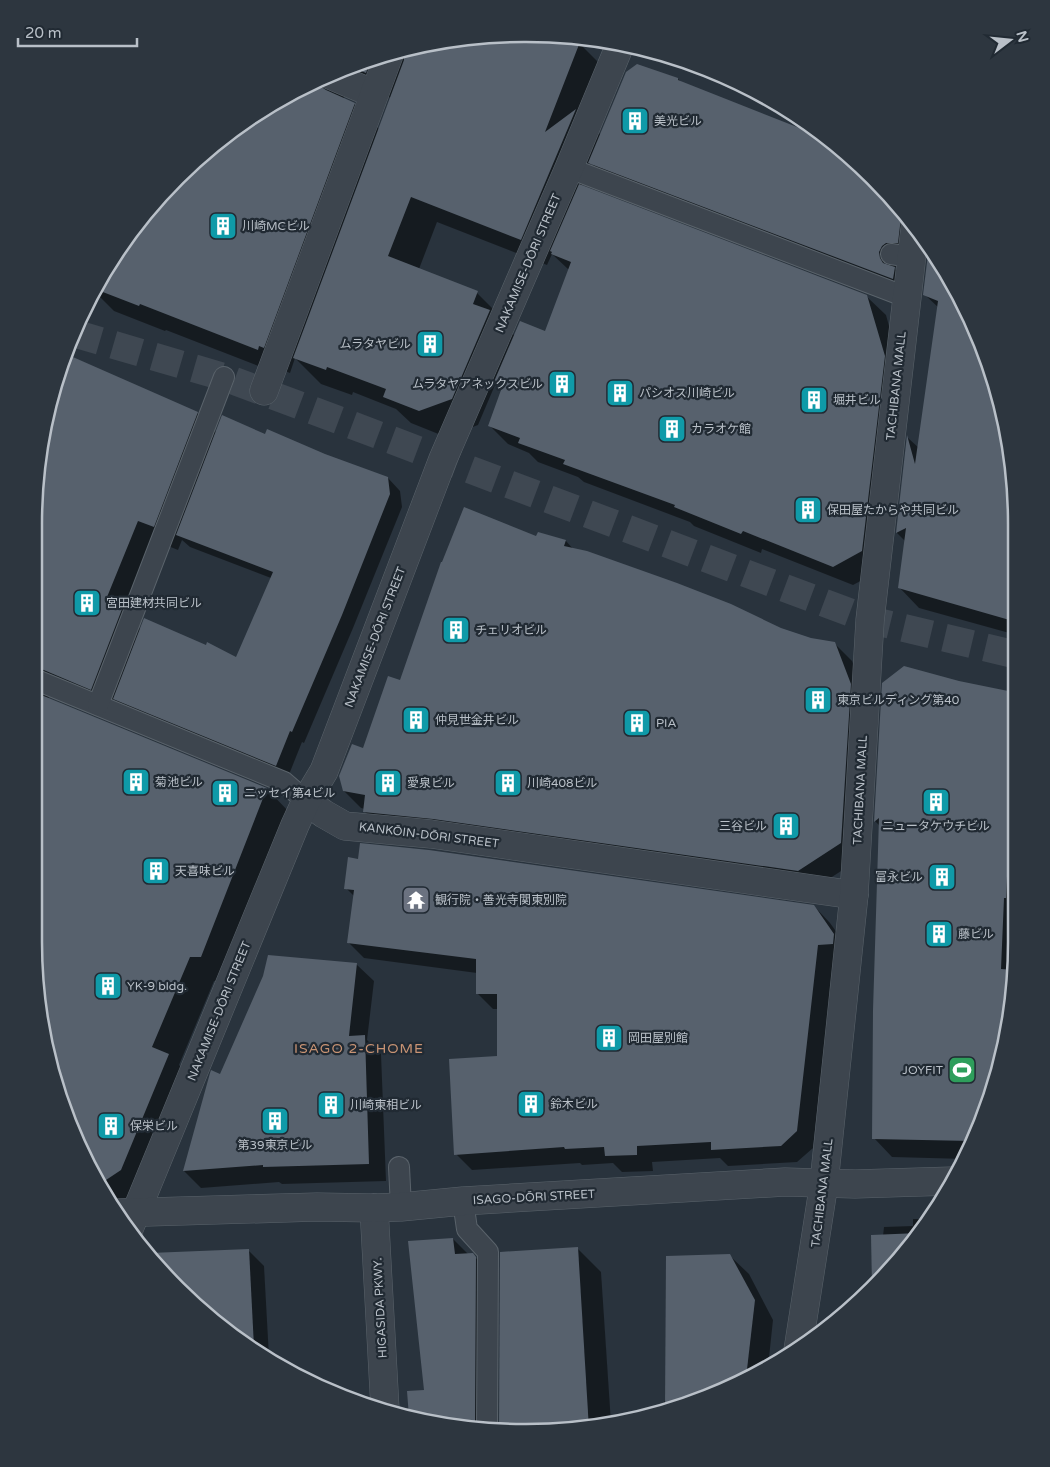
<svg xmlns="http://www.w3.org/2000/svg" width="1050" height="1467" font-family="'Varela Round','Noto Sans JP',sans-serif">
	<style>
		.shadow { fill: #0007; fill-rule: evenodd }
		.building { fill: #57616d }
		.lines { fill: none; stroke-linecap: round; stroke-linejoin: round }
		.pedestrian-tunnel { stroke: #3f4852; stroke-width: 28; stroke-dasharray: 28 14; stroke-linecap: butt }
		.service-casing { stroke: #5a636b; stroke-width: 22 }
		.pedestrian-casing { stroke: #5a636b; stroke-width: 29 }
		.minor-casing { stroke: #5a636b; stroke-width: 29 }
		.tertiary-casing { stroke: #5a636b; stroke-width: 29 }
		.service { stroke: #3d454e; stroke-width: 20 }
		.pedestrian { stroke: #3d454e; stroke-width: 28 }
		.minor { stroke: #3d454e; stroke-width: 28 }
		.tertiary { stroke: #3d454e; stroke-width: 28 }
		.labels { text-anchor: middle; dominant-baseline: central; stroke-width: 4.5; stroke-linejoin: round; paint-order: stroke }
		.poi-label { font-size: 12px; fill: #b9c0c8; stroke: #212a33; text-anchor: start }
		.street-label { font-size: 12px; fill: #b9c0c8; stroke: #212a33 }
		.neighbourhood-label { font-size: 14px; letter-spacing: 1px; fill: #c99474; stroke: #212a33 }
		.rim { fill: none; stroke: #b9c0c8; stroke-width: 2.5 }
	</style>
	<rect width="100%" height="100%" fill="#29333d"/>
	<g class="shadow">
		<path d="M557,35l22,8 26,26 -19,51 15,15 77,-56 3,3 214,119 25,33 -23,29 -2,6 15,15 -1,11 -303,-117 -15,-15 -10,24 285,109 20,19 17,62 -22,193 -28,15 -91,-36 -1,4 -67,-27 -4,-4 -106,-40 -6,-5 -40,-15 -9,-9 -21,-9 -19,-19 13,-34 -7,-6 -17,40 -32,12 -35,-14 -15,-14 -43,-17 -1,3 -31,-11 -26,-26 -5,15 -5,-2 -1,5 -118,-46 -1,1 -51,-20 -20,-20 6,-12 55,-78 125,-102 87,-39 94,-22zM366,87l25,11 -12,31 -25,-25 -11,-5 5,-9zM437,222l110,43 5,-11 17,16 -23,62 -31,4 -13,-13 1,-4 -26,-26 -58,-24z"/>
		<path d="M930,247l49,90 33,124 1,173 -94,-26 -20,-21 6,-46 -8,-8 11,-95 11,10 20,-140 -15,-14z"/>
		<path d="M66,355l131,58 20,20 49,2 58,20 64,23 12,13 2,16 -49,121 -49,115 -2,-1 -14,35 -161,-66 -7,-8 -4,10 -64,-19 -5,5 220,90 24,25 -65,167h-12l-35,84 14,14 -48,115 -34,10 -40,-74 -20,-61 -17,-127v-417l9,-96zM182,540l8,7 81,31 -34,80 -31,-11 -65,-17 -10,-10 32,-76 15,6z"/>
		<path d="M539,533l27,8 8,9 207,79 30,10 24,5 17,17 15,41 -9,158 -43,28 -433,-59 -17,-17v-3l-4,-1 -17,-17 20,-41 36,-69 137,-143z"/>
		<path d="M959,682l54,12 2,280 -15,95 -34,90 -74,-2 -18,-19 6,-312 -5,-5 8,-137z"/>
		<path d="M346,888l468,18 16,17 20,28 -16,10 -21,187 -16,14 -69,4 -8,-8 -68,4 1,9 -31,1 -9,-9 -31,2 -2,-2 -108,7 -16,-16 42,-97 1,-48h-6l-16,-16v-20l-113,-15 -16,-16 7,-45z"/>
		<path d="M356,964l18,17 -7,59 14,14 5,127 -104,3 -3,-2 -78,6 -17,-17 28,-99 9,3z"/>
		<path d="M913,1219h16l-14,22 -41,44 -1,-49h10l1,-9 29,-1z"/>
		<path d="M453,1239l16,16h4l25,26 -1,150 -68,-7 -3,-33z"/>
		<path d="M577,1248l24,24 10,151 -22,6 -64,4 -25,-2z"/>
		<path d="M248,1250l16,16 5,91 -68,-46 -49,-55 11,-2z"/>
		<path d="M729,1255l20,19 24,46 -5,47 -55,29 -54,14 7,-11z"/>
	</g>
	<g class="building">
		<path d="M557,35l23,7 -35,90 31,-23 -55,131 -110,-43 -23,59 90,35 -5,13 17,6 -38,89 -33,12 -36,-14 3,-8 -59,-22 -1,3 -33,-12 111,-298v-9l57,-13z"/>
		<path d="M371,59l-5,14 -15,-6 16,-7z"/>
		<path d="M637,64l41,14v2l152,60 65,61 11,15 -4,3 -2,7 -2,17h-12l-4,3 -3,6 1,6 3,5 12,4 -2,12 -305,-116 38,-91z"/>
		<path d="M318,82l2,4 6,4 29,13 -91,245 -5,-2 -1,4 -118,-46 -1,2 -44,-17 5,-10 55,-78 46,-46 79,-56z"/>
		<path d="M579,184l288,111 18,61 -23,195 -29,16 -90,-36 -2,3 -67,-27 1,-2 -112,-41 2,-4 -47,-17 2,-5 -32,-12 17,-47 -12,5 27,-63 25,10 26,-69 -20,-8 1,-2 -2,-1z"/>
		<path d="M929,246l5,6 45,85 33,124 1,160 -115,-33 8,-60 -10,5 11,-98 8,29 23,-163 -15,-6z"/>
		<path d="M66,354l132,58 -44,115 -16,-6 -33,81 17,7 -31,81 -52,-22 -5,-1v-142l9,-96z"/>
		<path d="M222,415l43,19 2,-5 58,25 63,23 2,17 -48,121 -50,117 -2,-1 -14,35 -163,-67 31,-81 62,27 1,-3 29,15 37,-85 -97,-37z"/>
		<path d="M464,507l72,29 2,-4 28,8 -2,6 23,5 90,32 54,21 50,24 30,10 24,4 16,42 -10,159 -43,28 -365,-52 -70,-7 2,-17 -22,-4 -4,-15 13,-32 11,4 25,-72 12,4 41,-118h1z"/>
		<path d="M904,666l55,15 54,11 1,140h-5l-3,66h-2l-3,71 14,1v4l-15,95 -28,72 -100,-2 1,-129 6,-192 -5,4 8,-139z"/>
		<path d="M34,692l233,96 -66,169h-11l-38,90 17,7 -48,116 -21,14 -29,-54 -20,-61 -17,-127z"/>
		<path d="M360,843l69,7 385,55 20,29 -1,10 -15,1 -21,186 -16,15 -70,4v-8l-74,4v9l-32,1 -1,-9 -39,2 -1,-2 -110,8 -5,-96 48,-3v-62h-21v-35l-129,-16 7,-53 -10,-1 4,-32 10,2z"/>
		<path d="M268,955l89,8 -8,73 16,-1 4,129 -106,3v-2l-80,6 27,-98 1,-3 9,4 43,-98z"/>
		<path d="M919,1233l-4,8 -43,45 -1,-51z"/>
		<path d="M453,1238l2,16 18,-1 3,4 -1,171 -46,-4 -20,-7 -2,-26 17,-1 -16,-149z"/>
		<path d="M578,1247l11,182 -64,4 -26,-2 1,-179z"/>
		<path d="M249,1249l5,98 -53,-36 -51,-58z"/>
		<path d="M730,1254l25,46 -9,78 -33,18 -48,13 1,-153z"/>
	</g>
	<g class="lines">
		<path class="pedestrian-tunnel" d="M73,333l151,44 646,243 143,34"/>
		<defs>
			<g id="service">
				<path d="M569,168l337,129"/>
				<path d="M891,254l20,3"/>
				<path d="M34,679l250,103 22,19"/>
				<path d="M98,705l126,-328"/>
				<path d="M399,1167l2,40"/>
				<path d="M463,1201l4,28 21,23 -1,178"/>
			</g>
			<g id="pedestrian">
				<path d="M332,76l42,18"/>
				<path d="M264,391l125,-336"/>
			</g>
			<g id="minor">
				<path d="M306,801l18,13 21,12 86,8 423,61"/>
				<path d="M374,1208l11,201"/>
				<path d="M129,1229l166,-404 11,-24 18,-30 119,-312 126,-291 51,-123"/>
				<path d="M798,1350l26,-167 30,-288 16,-275 45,-392"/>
			</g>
			<path id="tertiary" d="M115,1213l202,-6 57,1 27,-1 62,-6 322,-19 70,2 97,-3"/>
		</defs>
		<use href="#service" class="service-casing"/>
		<use href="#pedestrian" class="pedestrian-casing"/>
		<use href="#minor" class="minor-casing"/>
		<use href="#tertiary" class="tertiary-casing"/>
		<use href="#service" class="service"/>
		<use href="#pedestrian" class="pedestrian"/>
		<use href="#minor" class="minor"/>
		<use href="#tertiary" class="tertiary"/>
	</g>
	<defs>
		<symbol id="building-square" viewBox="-11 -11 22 22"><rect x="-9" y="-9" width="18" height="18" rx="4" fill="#0f9aa8" stroke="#212a33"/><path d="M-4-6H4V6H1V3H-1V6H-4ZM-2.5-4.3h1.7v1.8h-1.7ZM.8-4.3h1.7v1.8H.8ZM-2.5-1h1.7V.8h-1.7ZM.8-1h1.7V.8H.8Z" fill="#fff"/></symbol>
		<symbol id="temple-square" viewBox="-11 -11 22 22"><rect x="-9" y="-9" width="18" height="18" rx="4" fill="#6b7280" stroke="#212a33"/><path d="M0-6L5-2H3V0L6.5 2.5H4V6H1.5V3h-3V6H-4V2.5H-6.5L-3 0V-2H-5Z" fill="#fff"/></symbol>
		<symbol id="stadium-square" viewBox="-11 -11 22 22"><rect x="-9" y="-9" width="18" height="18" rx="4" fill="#2e9e5b" stroke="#212a33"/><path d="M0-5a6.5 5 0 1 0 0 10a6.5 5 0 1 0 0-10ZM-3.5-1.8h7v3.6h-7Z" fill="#fff"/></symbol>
	</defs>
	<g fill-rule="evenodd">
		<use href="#building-square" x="619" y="105" width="32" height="32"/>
		<use href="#building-square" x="207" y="210" width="32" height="32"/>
		<use href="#building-square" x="414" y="328" width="32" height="32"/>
		<use href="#building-square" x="546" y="368" width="32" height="32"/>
		<use href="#building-square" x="604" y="377" width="32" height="32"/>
		<use href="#building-square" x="798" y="384" width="32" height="32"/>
		<use href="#building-square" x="656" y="413" width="32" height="32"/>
		<use href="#building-square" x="792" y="494" width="32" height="32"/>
		<use href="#building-square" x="71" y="587" width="32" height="32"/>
		<use href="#building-square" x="440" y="614" width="32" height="32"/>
		<use href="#building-square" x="802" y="684" width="32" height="32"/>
		<use href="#building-square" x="400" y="704" width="32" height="32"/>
		<use href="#building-square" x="621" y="707" width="32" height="32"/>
		<use href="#building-square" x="120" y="766" width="32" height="32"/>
		<use href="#building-square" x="372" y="767" width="32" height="32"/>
		<use href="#building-square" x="492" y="767" width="32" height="32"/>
		<use href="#building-square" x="209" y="777" width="32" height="32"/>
		<use href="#building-square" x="920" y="786" width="32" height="32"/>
		<use href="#building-square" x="770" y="810" width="32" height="32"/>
		<use href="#building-square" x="140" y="855" width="32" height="32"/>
		<use href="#building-square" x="926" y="861" width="32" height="32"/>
		<use href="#temple-square" x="400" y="884" width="32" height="32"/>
		<use href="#building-square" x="923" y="918" width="32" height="32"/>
		<use href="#building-square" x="92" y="970" width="32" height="32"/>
		<use href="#building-square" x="593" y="1022" width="32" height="32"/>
		<use href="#stadium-square" x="946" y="1054" width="32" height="32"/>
		<use href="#building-square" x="515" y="1088" width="32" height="32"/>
		<use href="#building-square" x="315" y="1089" width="32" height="32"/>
		<use href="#building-square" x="259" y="1105" width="32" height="32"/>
		<use href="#building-square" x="95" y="1110" width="32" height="32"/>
	</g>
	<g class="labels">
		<g class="poi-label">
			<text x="654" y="121">美光ビル</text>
			<text x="242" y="226">川崎MCビル</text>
			<text x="411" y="344" text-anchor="end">ムラタヤビル</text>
			<text x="543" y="384" text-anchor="end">ムラタヤアネックスビル</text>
			<text x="639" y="393">パシオス川崎ビル</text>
			<text x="833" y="400">堀井ビル</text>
			<text x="691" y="429">カラオケ館</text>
			<text x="827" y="510">保田屋たからや共同ビル</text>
			<text x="106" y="603">宮田建材共同ビル</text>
			<text x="475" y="630">チェリオビル</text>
			<text x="837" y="700">東京ビルディング第40</text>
			<text x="435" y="720">仲見世金井ビル</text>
			<text x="656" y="723">PIA</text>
			<text x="155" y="782">菊池ビル</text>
			<text x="407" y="783">愛泉ビル</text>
			<text x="527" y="783">川崎408ビル</text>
			<text x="244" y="793">ニッセイ第4ビル</text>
			<text x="767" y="826" text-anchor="end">三谷ビル</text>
			<text x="936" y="826" text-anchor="middle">ニュータケウチビル</text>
			<text x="175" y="871">天喜味ビル</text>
			<text x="923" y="877" text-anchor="end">富永ビル</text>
			<text x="435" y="900">観行院・善光寺関東別院</text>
			<text x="958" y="934">藤ビル</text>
			<text x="127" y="986">YK-9 bldg.</text>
			<text x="628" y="1038">岡田屋別館</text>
			<text x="943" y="1070" text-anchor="end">JOYFIT</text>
			<text x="550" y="1104">鈴木ビル</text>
			<text x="350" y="1105">川崎東相ビル</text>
			<text x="130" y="1126">保栄ビル</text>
			<text x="275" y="1145" text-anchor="middle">第39東京ビル</text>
		</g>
		<g class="street-label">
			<text transform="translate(528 263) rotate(-67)">NAKAMISE-DŌRI STREET</text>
			<text transform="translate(896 386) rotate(-84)">TACHIBANA MALL</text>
			<text transform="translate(375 637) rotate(-69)">NAKAMISE-DŌRI STREET</text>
			<text transform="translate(860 790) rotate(-87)">TACHIBANA MALL</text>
			<text transform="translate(429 835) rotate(7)">KANKŌIN-DŌRI STREET</text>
			<text transform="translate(219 1011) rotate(-68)">NAKAMISE-DŌRI STREET</text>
			<text transform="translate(822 1193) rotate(-83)">TACHIBANA MALL</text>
			<text transform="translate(534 1197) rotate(-3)">ISAGO-DŌRI STREET</text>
			<text transform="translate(380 1308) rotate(-93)">HIGASIDA PKWY.</text>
		</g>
		<g class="neighbourhood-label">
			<text x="359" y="1048">ISAGO 2-CHOME</text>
		</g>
	</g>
	<path d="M0 0H1050V1467H0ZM524 42H526A482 482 0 0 1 1008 524V942A482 482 0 0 1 526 1424H524A482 482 0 0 1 42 942V524A482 482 0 0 1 524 42Z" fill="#2d363f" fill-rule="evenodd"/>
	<path class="rim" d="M524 42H526A482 482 0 0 1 1008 524V942A482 482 0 0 1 526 1424H524A482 482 0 0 1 42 942V524A482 482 0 0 1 524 42Z"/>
	<g transform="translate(1010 40) rotate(74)" stroke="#212a33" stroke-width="4" paint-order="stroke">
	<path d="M0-4L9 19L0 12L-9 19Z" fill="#b9c0c8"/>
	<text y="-8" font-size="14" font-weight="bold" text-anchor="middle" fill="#b9c0c8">N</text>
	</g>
	<path d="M18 38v8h119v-8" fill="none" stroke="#b9c0c8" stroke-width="2.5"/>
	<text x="25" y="38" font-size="15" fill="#b9c0c8" stroke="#212a33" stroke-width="4" paint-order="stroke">20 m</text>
</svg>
